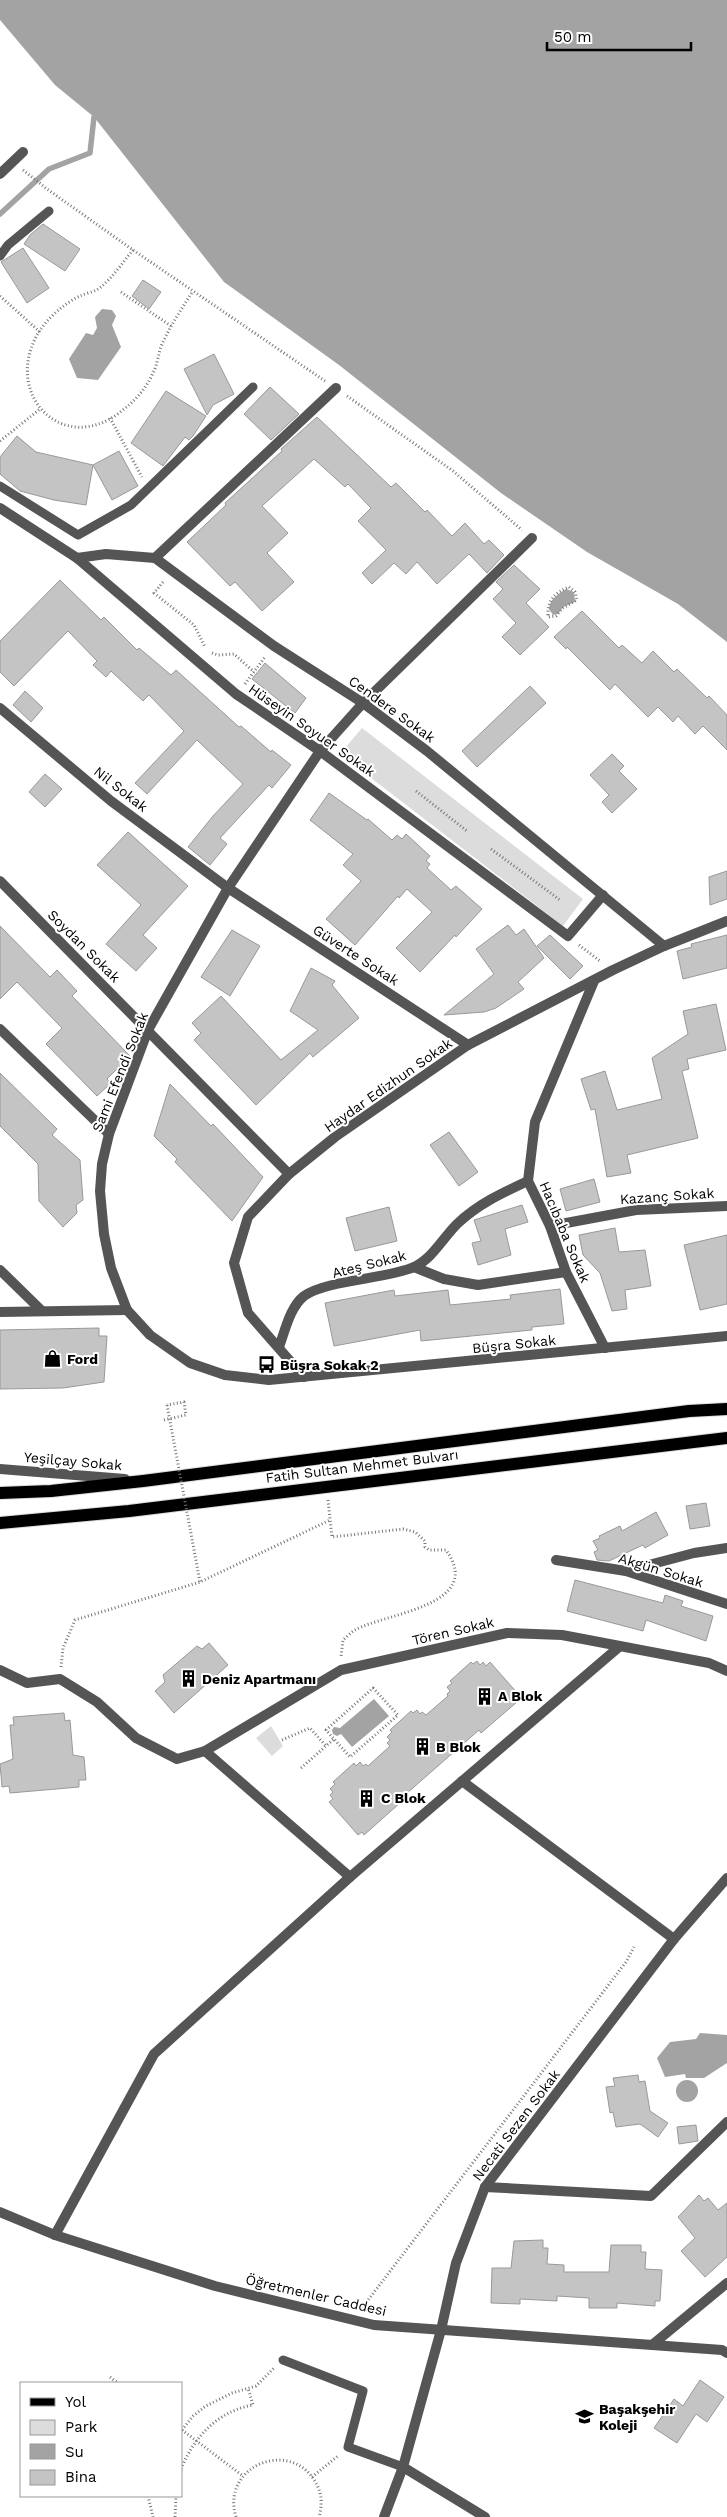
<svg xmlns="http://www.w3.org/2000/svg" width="727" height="2517" font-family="'Work Sans',sans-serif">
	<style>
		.green { fill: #dcdcdc }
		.water { fill: #a3a3a3 }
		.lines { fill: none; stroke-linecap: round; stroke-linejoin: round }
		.stream { stroke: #a3a3a3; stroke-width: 5.5 }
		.building { fill: #c4c4c4; stroke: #999 }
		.primary-casing { stroke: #dbdbdb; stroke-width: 14 }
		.path { stroke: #777; stroke-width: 3; stroke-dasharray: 1 2.5; stroke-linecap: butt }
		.service { stroke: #555; stroke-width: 9 }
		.minor { stroke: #555; stroke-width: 10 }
		.tertiary { stroke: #555; stroke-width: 10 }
		.primary { stroke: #000; stroke-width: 12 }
		.path-bridge { stroke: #777; stroke-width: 3; stroke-dasharray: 1 2.5; stroke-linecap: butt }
		.labels { text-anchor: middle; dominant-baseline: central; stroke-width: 4; stroke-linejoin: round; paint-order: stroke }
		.street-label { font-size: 14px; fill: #000; stroke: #fff }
		.poi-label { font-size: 14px; font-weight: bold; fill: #000; stroke: #fff; text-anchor: start }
	</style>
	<rect width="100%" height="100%" fill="#fff"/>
	<g class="green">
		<path d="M362,728l221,171 -20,27 -223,-172z"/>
		<path d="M271,1726l12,20 -11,10 -16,-18z"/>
	</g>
	<g class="water">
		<path d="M0,0h727v642l-49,-38 -91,-52 -86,-59 -162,-128 -115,-83 -130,-165 -39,-32 -55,-65z"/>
		<path d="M102,309l10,1 4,6 -4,9 9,22 -23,33 -21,-2 -8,-19 17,-26 7,2 4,-7 -2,-11z"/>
		<path d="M566,589l8,3 1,10 -12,5 -5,7 -5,1 -4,-6c1,-10 9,-15 17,-20z"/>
		<path d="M374,1699l15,17 -37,31 -11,-13 -4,2 -4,-2 -1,-4 2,-3 6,1z"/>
		<path d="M700,2033l27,2v28l-23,15h-18l-1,-4 -20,3 -8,-19 13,-16 26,-3z"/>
		<circle cx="687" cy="2091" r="11"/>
	</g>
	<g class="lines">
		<path class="stream" d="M0,214l49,-45 41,-16 4,-36"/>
	</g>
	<g class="building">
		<path d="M43,224l37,25 -15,22 -41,-27 6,-9z"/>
		<path d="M23,248l26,40 -22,15 -26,-41z"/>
		<path d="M143,280l18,12 -12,17 -17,-13z"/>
		<path d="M214,354l20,40 -21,11 -6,10 -23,-46z"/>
		<path d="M270,387l29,27 -28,26 -27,-26z"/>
		<path d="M166,391l40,25 -13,20 -4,4 -4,-3 -22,29 -32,-23z"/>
		<path d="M317,417l74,70 5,-4 29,29 2,-2 25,26 13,-13 19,21 5,-4 15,15 -17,18 -18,-19 -32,30 -20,-22 -11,12 -12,-11 -22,21 -10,-11 24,-23 -28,-29 13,-13 -23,-24 -3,3 -31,-28 -52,47 26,27 -21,20 27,29 -32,29 -27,-29 -5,4 -43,-44 39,-37 -1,-2 57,-52 -1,-2z"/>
		<path d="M17,436l19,16 57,13 -7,40 -32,-5 -34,-9 -20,-17v-17z"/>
		<path d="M119,451l19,35 -26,14 -19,-35z"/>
		<path d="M514,565l26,24 -14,14 23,24 -29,28 -18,-18 14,-14 -23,-24 10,-10 -7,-7z"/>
		<path d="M60,580l41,40 3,-3 33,33 2,-2 32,27 5,-5 63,57 2,-1 30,26 1,-2 19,15 -19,23 -3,-3 -49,53 7,6 -17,21 -22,-18 25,-31 30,-32 -46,-44 -50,54 -12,-11 49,-52 -35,-36 -6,6 -32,-30 -5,6 -13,-12 4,-4 -29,-30 -54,55 -14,-14v-31z"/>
		<path d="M582,611l37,37 3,-3 20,18 11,-12 21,21 3,-3 30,29 2,-2 18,19v35l-24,-24 -8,8 -17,-18 -5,6 -15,-15 -10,10 -33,-33 -5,6 -43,-43 -1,2 -12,-12z"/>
		<path d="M265,663l41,35 -11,15 -43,-34z"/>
		<path d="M530,686l16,17 -69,64 -15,-16z"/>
		<path d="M25,691l18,17 -12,14 -18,-17z"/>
		<path d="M612,754l12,12 -5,5 18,18 -25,24 -10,-11 7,-7 -19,-20z"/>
		<path d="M45,774l17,15 -17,18 -16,-15z"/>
		<path d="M329,793l38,27 1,-1 24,21 5,-5 5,4 4,-5 24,22 -4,5 4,3 -3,4 24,22 5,-4 26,23 -26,28 -1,-2 -35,37 -24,-24 36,-36 -25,-23 -8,9 -1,-2 -43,49 -29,-26 35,-38 -18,-16 10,-11 -43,-34z"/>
		<path d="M128,832l60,54 -45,49 14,13 -21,23 -30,-27 35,-39 -44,-40z"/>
		<path d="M727,871v28l-17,6 -1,-28z"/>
		<path d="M508,925l8,10 8,-6 20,29 -26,24 6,7 -28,19 -12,4 -40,3 50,-41 -18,-25z"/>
		<path d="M0,926l50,51 7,-7 20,21 -5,5 58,60 -23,23 4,4 -14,13 -51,-52 16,-16 -45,-46 -17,17z"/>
		<path d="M232,930l28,16 -30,50 -29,-19z"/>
		<path d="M550,935l33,31 -13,13 -33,-33z"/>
		<path d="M727,935v33l-44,11 -6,-28 15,-4 -1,-3z"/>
		<path d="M311,968l24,13 -3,4 27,33 -46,39 -3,-4 -54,52 -62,-65 7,-7 -9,-10 29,-27 60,64 37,-30 -28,-19z"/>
		<path d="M716,1004l10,46 -39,9 2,10 -7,2 16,67 -71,17 4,18 -24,4 -12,-68 -4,1 -10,-31 24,-8 12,39 45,-11 -10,-41 36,-24 -5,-23z"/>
		<path d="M0,1073l57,56 -5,6 28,25 3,40 -7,5 1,8 -14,14 -24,-26 -1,-37 -38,-38z"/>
		<path d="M170,1084l41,42 2,-2 50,53 -31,44 -57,-59 2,-3 -23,-23z"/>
		<path d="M449,1132l29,40 -19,14 -29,-41z"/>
		<path d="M594,1179l6,23 -34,9 -6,-22z"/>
		<path d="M522,1205l6,17 -23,7 6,26 -33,10 -6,-22 9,-2 -7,-21z"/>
		<path d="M389,1207l8,34 -42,10 -9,-33z"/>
		<path d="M615,1228l4,24 26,-2 6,36 -26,4 2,19 -15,2 -12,-38 -17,-18 -4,-20z"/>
		<path d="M727,1235v69l-27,6 -16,-65z"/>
		<path d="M560,1289l4,35 -32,3v3l-111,11 -1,-11 -86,16 -9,-43 69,-13 1,6 53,-6 2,15 61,-6 -1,-4z"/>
		<path d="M99,1328v8h8l-3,46 -41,6 -63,1v-59z"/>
		<path d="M706,1503l4,23 -20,3 -4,-23z"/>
		<path d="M656,1512l12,23 -23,13 -2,-3 -34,16 -12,-1 -3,-8 4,-2 -5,-9 7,-3 -1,-2 21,-10 2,5z"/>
		<path d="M575,1580l88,23 2,-8 18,6 -2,5 32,10 -7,25 -60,-21 -3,11 -76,-20z"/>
		<path d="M209,1643l19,22 -54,48 -19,-22 10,-9 -2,-7 34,-29 5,3z"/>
		<path d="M477,1661l3,4 3,-3 3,4 4,-4 29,33 -5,4 3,3 -36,31 -2,-3 -81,71 2,2 -36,32 -2,-3 -4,3 -29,-33 4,-3 -3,-4 3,-3 -3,-3 5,-5 -2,-2 21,-19 2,3 4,-4 3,4 3,-2 2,2 22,-20 -3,-3 3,-3 -3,-3 5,-5 -2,-2 21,-19 2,2 4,-3 3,4 2,-2 4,3 22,-19 -1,-2 3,-3 -3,-4 5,-4 -2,-2 21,-19 2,2z"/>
		<path d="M64,1713l1,8 5,-1 3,35 11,2 2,23h-7v7l-69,6 -1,-7 -7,1 -2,-23 13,-5 -3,-34h4l-1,-8z"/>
		<path d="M638,2075l1,7 6,-1 5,30 18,12 -10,14 -18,-13 -24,3 -3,-15 -3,1 -4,-26 9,-1 -2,-8z"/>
		<path d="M696,2125l2,16 -19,3 -2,-17z"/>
		<path d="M699,2195l5,6 4,-3 10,12 9,-7v54l-22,20 -24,-26 14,-13 -17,-21z"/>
		<path d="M543,2240v8h5l-1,16 17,1v7h45l2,-27h30v7h5l-1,17 17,1 -2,31h-5v5l-38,-3v5h-28v-10l-32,-2v5l-37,-2v5l-29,-1 1,-35h19l3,-27z"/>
		<path d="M700,2380l24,17 -17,25 -11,-8 -19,29 -23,-15 20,-29 9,7z"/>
	</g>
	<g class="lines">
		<defs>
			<g id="primary">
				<path d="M0,1493l51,-2 92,-10 546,-70 38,-2"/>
				<path d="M0,1523l129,-12 598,-73"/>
			</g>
		</defs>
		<use href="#primary" class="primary-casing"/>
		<g class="path">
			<path d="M23,170l24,19 86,61 192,131"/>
			<path d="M133,250c-10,12 -20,27 -32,37 -6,5 -15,6 -21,9 -17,8 -36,25 -44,41 -31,59 27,118 83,76 15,-11 27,-24 34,-40 5,-9 5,-20 9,-29 9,-19 20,-36 31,-53"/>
			<path d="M121,292l50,34"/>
			<path d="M0,296l40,36"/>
			<path d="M347,396l106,75 69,59"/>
			<path d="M110,418l32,59"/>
			<path d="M0,441l40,-32"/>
			<path d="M163,582l-9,11 40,32 11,22"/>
			<path d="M569,587l6,5 2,8 -14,8 -7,8 -8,1c-1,-16 6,-24 21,-30z"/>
			<path d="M212,653l6,2 16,-1 20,18"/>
			<path d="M245,684l20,-27"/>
			<path d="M416,791l51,40"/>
			<path d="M491,849l69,51"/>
			<path d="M579,945l21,16"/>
			<path d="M164,1420l22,-5 -2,-13 -17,3"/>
			<path d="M328,1500l4,37 71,-8 12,3 10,9v6l4,3h17c40,56 -61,63 -91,80 -4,2 -8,7 -12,10l-2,17"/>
			<path d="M61,1667l2,-19 12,-28 125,-38 130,-62"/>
			<path d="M373,1688l25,27 -48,42 -24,-27z"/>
			<path d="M282,1740l28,-12 16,18"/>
			<path d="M301,1768l33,-29"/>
			<path d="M362,2308l264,-346 8,-15"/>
			<path d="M110,2377l8,6"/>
			<path d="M182,2430l11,-14 13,-10 26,-13 24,-7 18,-18"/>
			<path d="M182,2430l61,46"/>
			<path d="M181,2469c13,-32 37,-58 72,-64l-5,-17"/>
			<path d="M312,2477l26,-21"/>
			<path d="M148,2496l5,21"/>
			<path d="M175,2517l1,-21"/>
			<path d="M236,2517c-16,-53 59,-81 82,-30 4,9 4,20 1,30"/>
		</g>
		<g class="service">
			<path d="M0,256l8,-11 41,-34"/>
			<path d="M0,486l78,49 53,-30 122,-118"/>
			<path d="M283,2360l80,31 -15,56 55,20"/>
		</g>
		<g class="minor">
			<path d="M0,174l23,-22"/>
			<path d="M0,508l77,50 159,136 84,57 248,185 35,-41"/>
			<path d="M532,538l-169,165 -43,48 -92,137 -80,142 -39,104 -7,30 -2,27 4,43 7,34 16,42 23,25 40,28 35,12 44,5 458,-44"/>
			<path d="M77,558l29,-4 49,4 119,88 89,57 64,48 237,195"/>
			<path d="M155,558l181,-170"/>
			<path d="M0,708l111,93 117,87 240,157"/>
			<path d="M0,881l289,293"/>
			<path d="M594,981l-59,141 -7,59 22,45 16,46 39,76"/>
			<path d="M0,1029l109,105"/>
			<path d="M550,1226l86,-16 91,-4"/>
			<path d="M414,1267l30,12 34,6 88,-13"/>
			<path d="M0,1270l42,41"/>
			<path d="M0,1312l127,-2"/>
			<path d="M279,1347c6,-16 11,-40 25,-51 22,-16 83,-17 110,-29 18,-8 29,-29 43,-43 21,-20 45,-31 71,-43"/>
			<path d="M304,1377l-56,-64 -14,-50 14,-46 41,-43 46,-37 133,-92 145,-75 51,-24 63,-25"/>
			<path d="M0,1469l125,10"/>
			<path d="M556,1560l70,11 101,33"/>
			<path d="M626,1571l68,-18 33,-5"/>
			<path d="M0,1670l27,13 33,-4 37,23 39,36 41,21 28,-8 136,-81 166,-37 55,2 147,28 18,8"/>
			<path d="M205,1751l145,126"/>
			<path d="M462,1781l212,158"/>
			<path d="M485,2187l166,9 76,-74"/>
			<path d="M55,2235l99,-181 196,-177 269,-230"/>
			<path d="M652,2345l75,-62"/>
			<path d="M403,2467l82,50"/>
			<path d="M384,2517l19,-50 38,-137 15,-67 29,-76 189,-248 53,-61"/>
		</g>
		<path class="tertiary" d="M0,2212l55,23 160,51 159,39 348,25 5,3"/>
		<use href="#primary" class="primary"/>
		<path class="path-bridge" d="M167,1405l33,177"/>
	</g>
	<defs>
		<symbol id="shop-bare" viewBox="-9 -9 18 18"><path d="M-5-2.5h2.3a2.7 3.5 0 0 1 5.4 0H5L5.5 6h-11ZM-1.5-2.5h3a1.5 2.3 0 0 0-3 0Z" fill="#000" stroke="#fff" stroke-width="2.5" paint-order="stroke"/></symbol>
		<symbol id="bus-bare" viewBox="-9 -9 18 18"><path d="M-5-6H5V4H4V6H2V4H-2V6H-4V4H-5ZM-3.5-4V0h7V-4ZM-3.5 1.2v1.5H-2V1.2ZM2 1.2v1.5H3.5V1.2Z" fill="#000" stroke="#fff" stroke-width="2.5" paint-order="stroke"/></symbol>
		<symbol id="building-bare" viewBox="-9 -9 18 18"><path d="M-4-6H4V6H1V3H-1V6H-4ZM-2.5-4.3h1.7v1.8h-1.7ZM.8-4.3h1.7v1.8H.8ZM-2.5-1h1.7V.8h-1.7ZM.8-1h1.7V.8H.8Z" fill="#000" stroke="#fff" stroke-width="2.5" paint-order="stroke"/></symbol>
		<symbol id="school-bare" viewBox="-9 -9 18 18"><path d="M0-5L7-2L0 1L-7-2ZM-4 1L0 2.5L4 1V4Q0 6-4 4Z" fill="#000" stroke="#fff" stroke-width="2.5" paint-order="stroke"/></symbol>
	</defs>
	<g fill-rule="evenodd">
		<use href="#shop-bare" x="40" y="1346" width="25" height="25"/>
		<use href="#bus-bare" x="254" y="1352" width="25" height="25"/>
		<use href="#building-bare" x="176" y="1666" width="25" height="25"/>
		<use href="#building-bare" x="472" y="1684" width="25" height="25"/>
		<use href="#building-bare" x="410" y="1734" width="25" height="25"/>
		<use href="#building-bare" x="354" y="1786" width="25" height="25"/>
		<use href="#school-bare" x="572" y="2404" width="25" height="25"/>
	</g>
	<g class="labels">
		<g class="street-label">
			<text transform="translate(392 709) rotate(36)">Cendere Sokak</text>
			<text transform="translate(312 730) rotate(35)">Hüseyin Soyuer Sokak</text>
			<text transform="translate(121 789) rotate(38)">Nil Sokak</text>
			<text transform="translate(84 946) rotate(45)">Soydan Sokak</text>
			<text transform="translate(356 955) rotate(33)">Güverte Sokak</text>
			<text transform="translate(120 1072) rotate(-68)">Sami Efendi Sokak</text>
			<text transform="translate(388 1085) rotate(-35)">Haydar Edizhun Sokak</text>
			<text transform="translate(667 1196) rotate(-4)">Kazanç Sokak</text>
			<text transform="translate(565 1232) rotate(67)">Hacıbaba Sokak</text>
			<text transform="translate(369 1264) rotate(-14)">Ateş Sokak</text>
			<text transform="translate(514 1344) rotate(-6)">Büşra Sokak</text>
			<text transform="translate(73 1461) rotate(5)">Yeşilçay Sokak</text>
			<text transform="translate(362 1466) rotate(-7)">Fatih Sultan Mehmet Bulvarı</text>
			<text transform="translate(661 1570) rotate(17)">Akgün Sokak</text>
			<text transform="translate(453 1631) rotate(-13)">Tören Sokak</text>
			<text transform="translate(516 2125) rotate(-53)">Necati Sezen Sokak</text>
			<text transform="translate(316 2295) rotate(13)">Öğretmenler Caddesi</text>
		</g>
		<g class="poi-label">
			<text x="67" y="1359">Ford</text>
			<text x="280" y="1365">Büşra Sokak 2</text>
			<text x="202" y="1679">Deniz Apartmanı</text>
			<text x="498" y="1696">A Blok</text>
			<text x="436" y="1747">B Blok</text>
			<text x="381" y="1798">C Blok</text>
			<text x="599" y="2409">Başakşehir<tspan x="599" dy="16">Koleji</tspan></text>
		</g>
	</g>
	<rect x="20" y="2382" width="162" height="115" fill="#ffffff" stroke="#999999"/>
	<rect x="30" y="2398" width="25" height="8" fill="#000000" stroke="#999999"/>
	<text x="65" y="2407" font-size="15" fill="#000000">Yol</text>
	<rect x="30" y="2420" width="25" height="15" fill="#dcdcdc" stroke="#999999"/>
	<text x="65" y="2432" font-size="15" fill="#000000">Park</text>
	<rect x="30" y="2444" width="25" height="15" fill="#a3a3a3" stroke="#999999"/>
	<text x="65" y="2457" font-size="15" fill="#000000">Su</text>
	<rect x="30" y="2470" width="25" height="15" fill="#c4c4c4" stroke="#999999"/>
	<text x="65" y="2482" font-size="15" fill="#000000">Bina</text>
	<path d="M547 42v8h144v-8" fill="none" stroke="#000000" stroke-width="2.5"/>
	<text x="554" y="42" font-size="15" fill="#000000" stroke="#ffffff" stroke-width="4" paint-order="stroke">50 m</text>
</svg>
